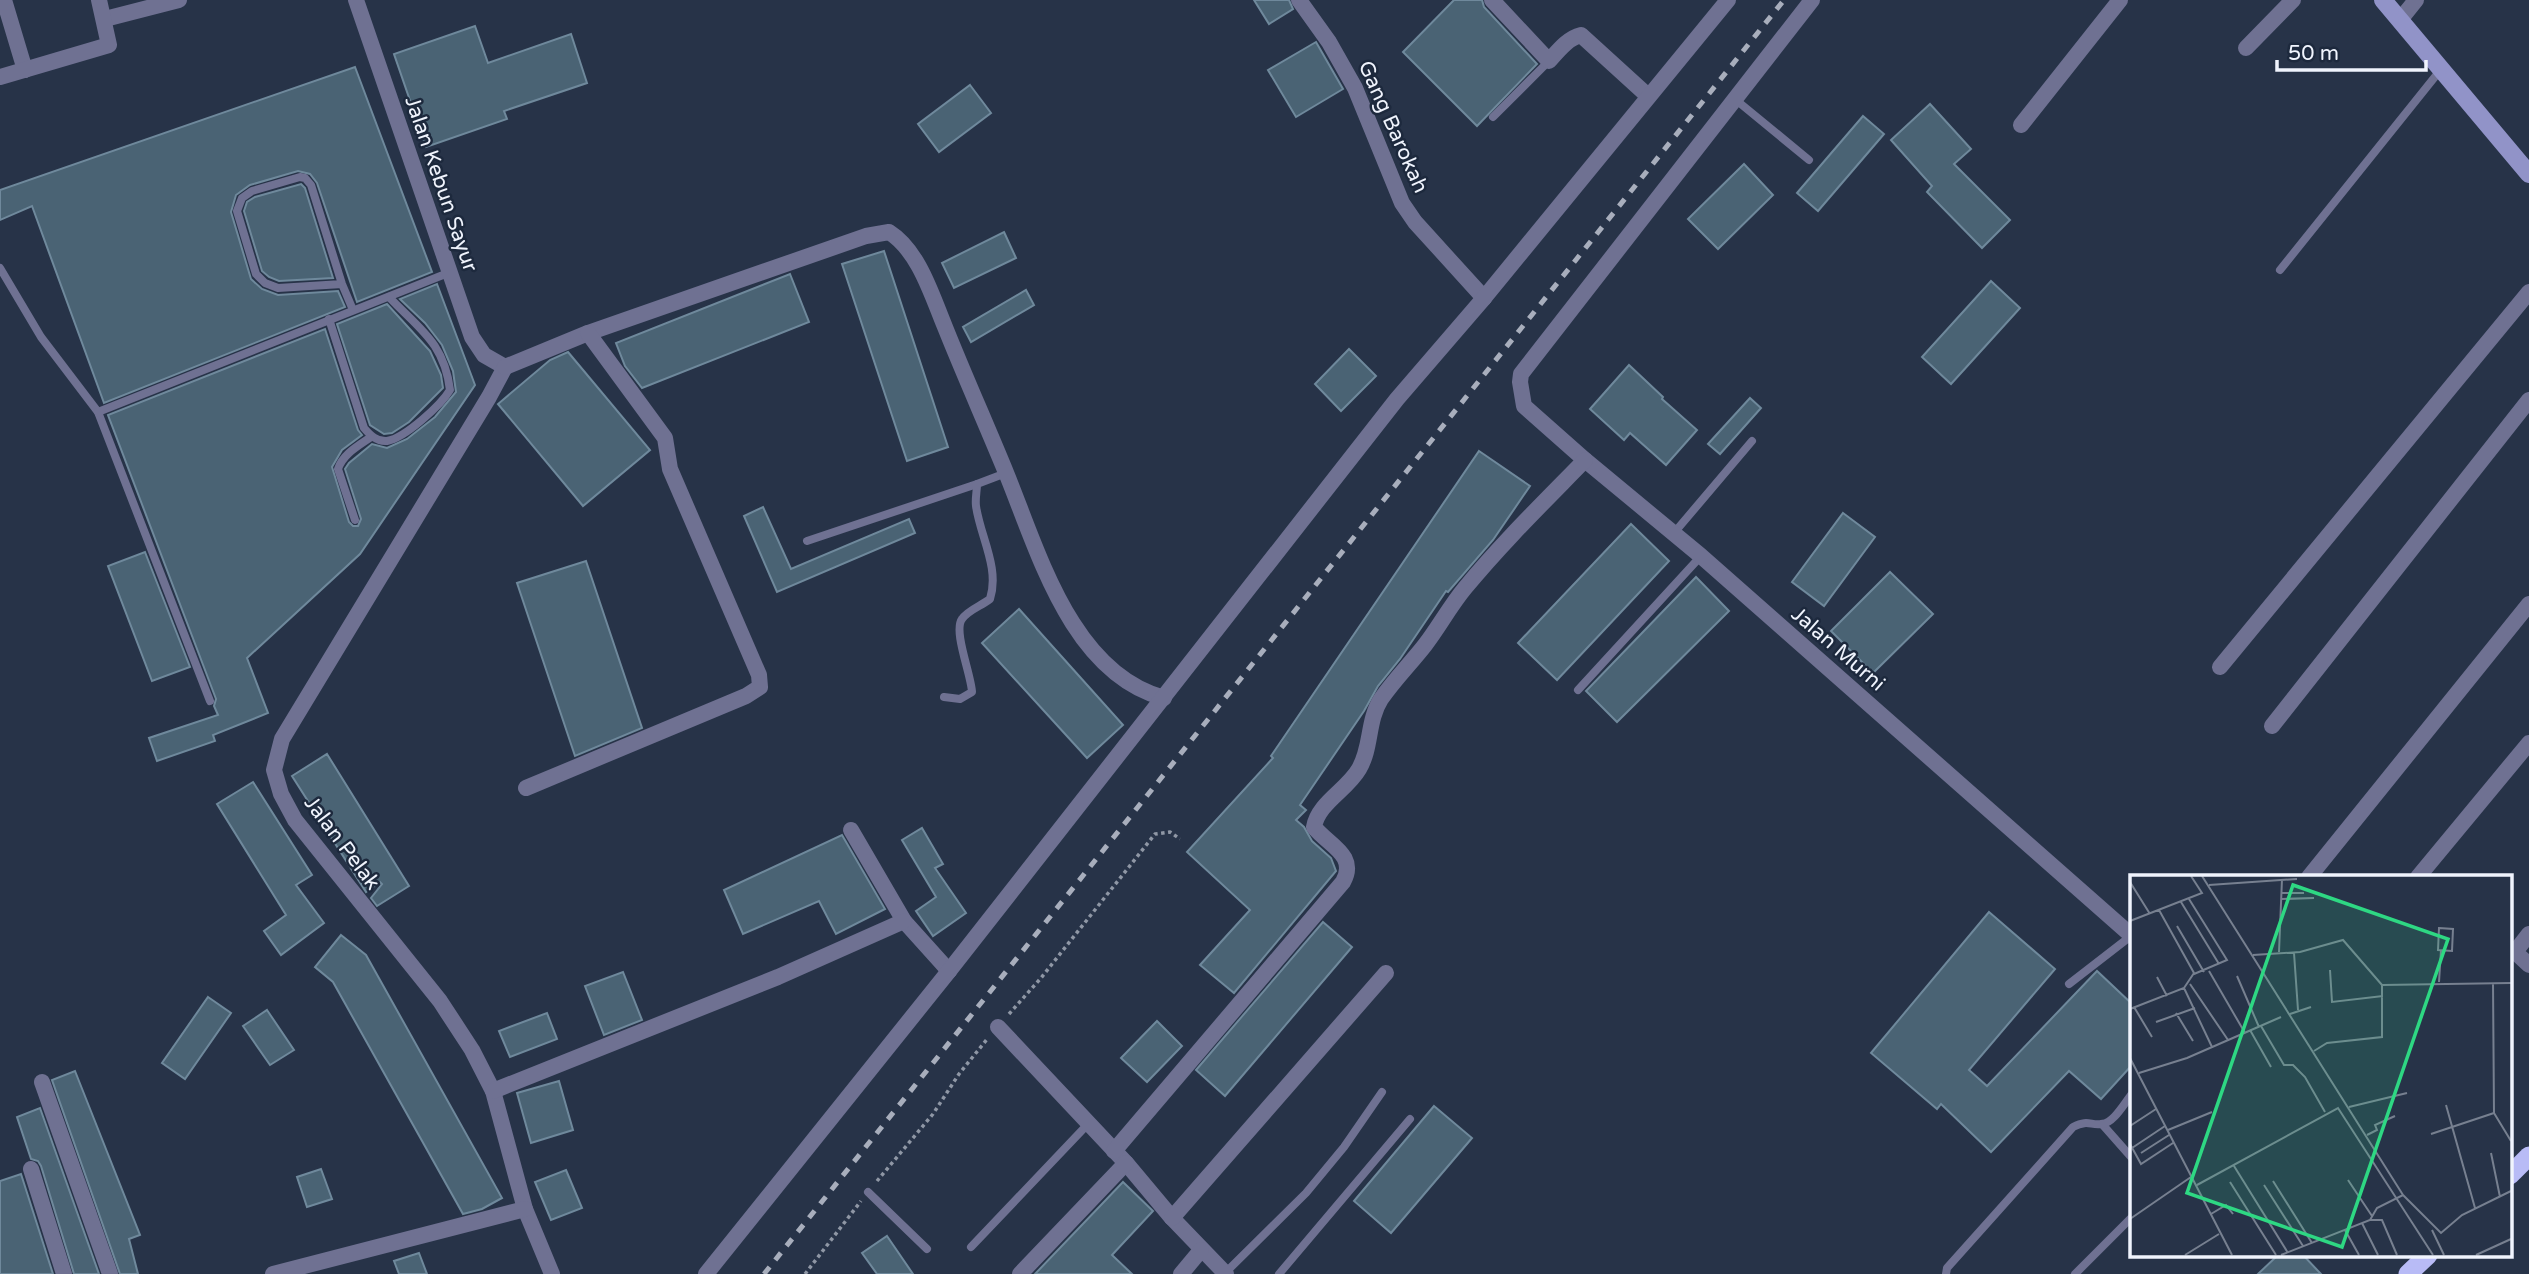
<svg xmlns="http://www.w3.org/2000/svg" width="2529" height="1274" font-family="'Varela Round',sans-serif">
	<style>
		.building { fill: #4a6374; stroke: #6f899c; stroke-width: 2 }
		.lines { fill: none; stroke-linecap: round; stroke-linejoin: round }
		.path { stroke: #8f97a5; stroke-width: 3.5; stroke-dasharray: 3.5 3.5; stroke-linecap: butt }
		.service { stroke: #6f7192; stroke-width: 8 }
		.minor { stroke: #6f7192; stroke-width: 16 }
		.secondary { stroke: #9193c8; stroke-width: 18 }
		.trunk { stroke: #b8bbf6; stroke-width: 19 }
		.rail { stroke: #a8aebc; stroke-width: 5; stroke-dasharray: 9 9; stroke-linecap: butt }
		.labels { text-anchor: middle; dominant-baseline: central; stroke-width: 5; stroke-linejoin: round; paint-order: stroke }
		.street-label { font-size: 21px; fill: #f0f4fd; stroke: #1d293d }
		.inset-road { fill: none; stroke: #778090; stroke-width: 2 }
		.view { fill: #2ed883; fill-opacity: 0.15; stroke: #2ed883; stroke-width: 3.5 }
		.inset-edge { fill: none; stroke: #f0f4fd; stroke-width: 3.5 }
	</style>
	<rect width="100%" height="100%" fill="#273348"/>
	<g class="building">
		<path d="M1254,0h35l4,9 -24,15z"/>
		<path d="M1454,0h28l2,7 53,57 -60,62 -74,-74z"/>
		<path d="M475,26l13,37 83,-29 16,49 -83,28 3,8 -81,28 -32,-93z"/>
		<path d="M1316,42l27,47 -47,28 -28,-47z"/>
		<path d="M355,67l77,205 -75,30 -40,-119 -7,-9 -12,-3 -48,14 -14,10 -5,17 20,67 11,10 16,6 60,-4 7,16 -241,96 -72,-197 -32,14v-30z"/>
		<path d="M970,85l21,28 -52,39 -21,-28z"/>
		<path d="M1930,104l41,45 -17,15 56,56 -28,28 -55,-56 5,-6 -41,-46z"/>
		<path d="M1863,116l21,18 -66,77 -21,-18z"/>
		<path d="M1744,164l29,31 -55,54 -30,-30z"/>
		<path d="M301,184l4,4 28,90 -54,3 -10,-4 -7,-6 -18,-60 3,-9 8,-5z"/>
		<path d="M1004,232l12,26 -62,30 -12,-25z"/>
		<path d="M884,251l64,196 -41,14 -65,-197z"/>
		<path d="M790,274l19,48 -167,66 -17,-22 -9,-23z"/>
		<path d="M1991,281l29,27 -69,76 -29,-27z"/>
		<path d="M437,284l38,101 -115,169 -113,104 21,55 -55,22 2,6 -58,20 -8,-23 69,-23 -4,-9 2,-7 -108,-284 217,-86 33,101 4,5 -20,15 -10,17 17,55 4,4h5l3,-7 -16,-50 4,-6 23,-19 15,4 20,-9 28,-22 21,-25 -3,-21 -11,-26 -17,-22 -25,-24z"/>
		<path d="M1026,290l8,15 -63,37 -8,-15z"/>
		<path d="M387,304l43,47 11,24 2,13 -34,34 -17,11 -8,1 -14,-9 -33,-101z"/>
		<path d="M1349,349l27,27 -35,35 -26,-27z"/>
		<path d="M568,352l82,98 -67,56 -85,-102 52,-44z"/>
		<path d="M1629,365l34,32 -1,2 35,31 -31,35 -36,-32 -6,7 -34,-31z"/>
		<path d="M1750,398l11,10 -41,46 -12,-10z"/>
		<path d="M1479,451l51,35 -37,54 -45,52 -2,-1 -46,68 -22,27 -14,25 -64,94 6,5 -10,10 8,7 8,14 19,17 5,13 -102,122 -34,-28 50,-55 -63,-58 86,-94 -2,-2z"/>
		<path d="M763,507l28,62 118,-50 6,14 -138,59 -33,-76z"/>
		<path d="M1843,513l32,24 -51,69 -32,-24z"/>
		<path d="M1631,524l38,37 -112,119 -39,-37z"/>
		<path d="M145,552l45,115 -38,14 -44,-115z"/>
		<path d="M586,561l56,167 -67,28 -58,-173z"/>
		<path d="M1890,572l43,42 -60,59 -42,-42z"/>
		<path d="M1696,577l33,34 -112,111 -31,-31z"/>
		<path d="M1019,609l104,116 -36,33 -105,-115z"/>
		<path d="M327,754l82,132 -32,20 -6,-8 11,-14 -2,-2 -14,10 -74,-116z"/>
		<path d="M253,782l59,93 -16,10 28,38 -43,32 -17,-24 22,-16 -69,-111z"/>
		<path d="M922,828l21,36 -8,4 31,45 -33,23 -17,-25 20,-14 -34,-57z"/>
		<path d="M842,835l43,74 -49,25 -17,-33 -76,33 -19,-44z"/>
		<path d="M1989,912l66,57 -86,101 18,16 110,-115 35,33v61l-31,34 -32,-28 -78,81 -50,-48 -4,5 -66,-56z"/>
		<path d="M1323,922l29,25 -127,149 -29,-26z"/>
		<path d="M341,935l25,20 136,243 -20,11 -19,5 -130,-232 -18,-15z"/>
		<path d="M623,972l19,48 -38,15 -19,-49z"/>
		<path d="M208,997l23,16 -46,66 -23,-16z"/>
		<path d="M267,1010l27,40 -24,15 -27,-39z"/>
		<path d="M547,1013l10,26 -47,18 -11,-26z"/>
		<path d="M1157,1021l25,25 -35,36 -26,-24z"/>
		<path d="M75,1071l65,164 -11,4 9,35h-18l-68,-194z"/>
		<path d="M559,1081l14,49 -42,13 -14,-50z"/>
		<path d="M1434,1106l38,32 -81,95 -37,-32z"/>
		<path d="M40,1108l59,166h-25l-33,-108 -3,-5 -7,-2 -14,-42z"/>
		<path d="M321,1169l11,30 -25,8 -10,-30z"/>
		<path d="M566,1170l16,38 -31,12 -16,-38z"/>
		<path d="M21,1174l32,100h-53v-93z"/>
		<path d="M1123,1182l30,29 -41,44 20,19h-97z"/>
		<path d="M887,1236l26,38h-36l-15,-21z"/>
		<path d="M419,1253l8,21h-28l-5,-13z"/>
		<path d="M2278,1255h25l18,19h-63z"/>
	</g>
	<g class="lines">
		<g class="path">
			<path d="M1009,1014l32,-36 114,-144 15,-2 10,7"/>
			<path d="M877,1181l56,-67 26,-40 29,-36"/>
			<path d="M805,1274l56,-73"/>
		</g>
		<g class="service">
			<path d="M1736,100l73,60"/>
			<path d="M1493,117l56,-56"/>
			<path d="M0,268l41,69 57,75 112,289"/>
			<path d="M2280,270l162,-202"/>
			<path d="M342,284l-64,4 -13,-5 -9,-9 -19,-63 5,-13 10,-7 48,-14 5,1 6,7 31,99 11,26"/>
			<path d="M329,319l35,109c6,7 13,14 23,13 18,-3 54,-36 63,-51 -6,-48 -31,-61 -61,-93"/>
			<path d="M98,412l350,-139"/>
			<path d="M355,520l-17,-51c5,-15 20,-23 33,-32"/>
			<path d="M1674,533l78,-92"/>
			<path d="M807,541l170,-57"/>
			<path d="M1578,690l123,-134"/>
			<path d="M944,697l16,2 12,-7c-1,-18 -19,-61 -10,-73 6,-9 19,-13 28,-20 10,-31 -10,-63 -14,-93 -1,-7 1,-15 1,-22l29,-11"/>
			<path d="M2069,984l62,-48"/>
			<path d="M2102,1124l30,34"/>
			<path d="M868,1192l59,57"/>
			<path d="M971,1247l117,-123"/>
			<path d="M1225,1273l81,-80 38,-46 38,-55"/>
			<path d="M1279,1274l131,-155"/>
			<path d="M1946,1274l1,-6 126,-141c16,-8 17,-1 29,-3 12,-1 23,-22 30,-30"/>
			<path d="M2075,1274l57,-57"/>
		</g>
		<g class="minor">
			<path d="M4,0l21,70"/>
			<path d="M356,0l116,337 12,18 21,12"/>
			<path d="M1299,0l30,42 26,46 47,115 13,19 69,76"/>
			<path d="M1492,0l57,61c9,-10 19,-23 32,-26l67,61"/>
			<path d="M1812,0l-291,374 -1,8 4,24 61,54 116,96 431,380"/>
			<path d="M105,19l74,-19"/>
			<path d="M2400,20l16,-20"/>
			<path d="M2246,48l47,-48"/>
			<path d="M0,77l109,-32 -10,-45"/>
			<path d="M2021,125l99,-125"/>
			<path d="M505,367l-16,30 -207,342 -8,31 7,24 14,26 145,181 32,49 21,41 32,118 27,65"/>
			<path d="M505,367l83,-34 278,-97 23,-4c30,19 43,64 56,95 20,50 42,99 62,148 32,79 65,198 157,223"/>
			<path d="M2220,667l309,-375"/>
			<path d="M2272,726l257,-326"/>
			<path d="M526,788l220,-92 14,-9 -1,-12 -89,-206 -5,-31 -77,-105"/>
			<path d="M851,830l53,91 45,50"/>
			<path d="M2309,877l220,-273"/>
			<path d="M2418,877l111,-134"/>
			<path d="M2529,934l-14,18 14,13"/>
			<path d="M998,1027l128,136 46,55 54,56"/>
			<path d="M42,1082l68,192"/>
			<path d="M493,1091l285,-114 126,-56"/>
			<path d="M1114,1151l229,-269c15,-27 -15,-37 -29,-55 4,-24 33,-37 45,-58 13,-22 8,-48 22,-70 13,-19 30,-36 44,-54 14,-18 25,-39 40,-57 37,-45 79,-86 120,-128"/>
			<path d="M31,1169l33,105"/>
			<path d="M1172,1218l214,-245"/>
			<path d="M273,1274l252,-65"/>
			<path d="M706,1274l243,-303 448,-572 87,-101 244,-298"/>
			<path d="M1020,1274l106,-111"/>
			<path d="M1181,1274l20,-24"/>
		</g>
		<path class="secondary" d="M2383,0l146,174"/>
		<g class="trunk">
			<path d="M2510,1175l19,-19"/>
			<path d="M2408,1274l20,-19"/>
		</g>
		<path class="rail" d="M764,1274l1020,-1274"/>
	</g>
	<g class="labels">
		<g class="street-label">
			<text transform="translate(1393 127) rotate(66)">Gang Barokah</text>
			<text transform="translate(441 184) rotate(71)">Jalan Kebun Sayur</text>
			<text transform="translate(1838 649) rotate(41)">Jalan Murni</text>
			<text transform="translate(342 843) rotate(53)">Jalan Pelak</text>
		</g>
	</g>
	<g transform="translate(2130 875)">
		<rect width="382" height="382" fill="#273348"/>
		<path class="inset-road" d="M72,1l201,319M0,7l20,32M79,10l88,-6M152,18h22M59,24l38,61 -33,14M152,24l32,-1M51,27l38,62M0,46l72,-28 -11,-17M47,51l27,46M309,53l14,1 -1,22 -14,-1zM149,77l3,-73M164,78l4,57M123,80l47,-3 43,-12 39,45M200,95l2,32 51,-6M79,96l36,62M107,101l22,51M27,102l10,19M309,107l2,-32M363,108l1,130 17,28M60,109l38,56M252,110l129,-2M54,113l28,59M4,132l18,30M0,134l54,-21 10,-15 -35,-63M46,138l17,28M160,139l21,-7M26,147l39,-14M131,151l23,39h9l12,12 20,35M120,155l21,37M184,176l13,-8 55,-6v-52M0,183l102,197M9,198l48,-15 94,-41M316,230l29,103M219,232l58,-14M0,251l26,-17M38,255l44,-18M301,259l63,-21M237,260l10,-5 -2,-5 20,-9M0,269l11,20 32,-21M2,273l33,-22M11,278l28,-18M361,278l9,44M104,291l54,87M218,305l24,36M143,306l39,62M100,307l46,73M67,310l141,-77 95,147M134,310l39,61M81,339l15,-9 7,9M0,344l61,-42M240,345h12l15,35M232,348l16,32M215,355l14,25M302,355l12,25M55,380l34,-21M151,380l89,-35 7,-12 26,-13 38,38 21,-18 49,-24M346,380l35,-16"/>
		<path class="view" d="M163,10l155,54 -106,308 -155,-54z"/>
		<rect width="382" height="382" class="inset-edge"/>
	</g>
	<path d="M2277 60v10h149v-10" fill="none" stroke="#f0f4fd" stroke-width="3.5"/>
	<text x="2288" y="60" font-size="21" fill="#f0f4fd" stroke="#1d293d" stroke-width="5" paint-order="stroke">50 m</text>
</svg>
